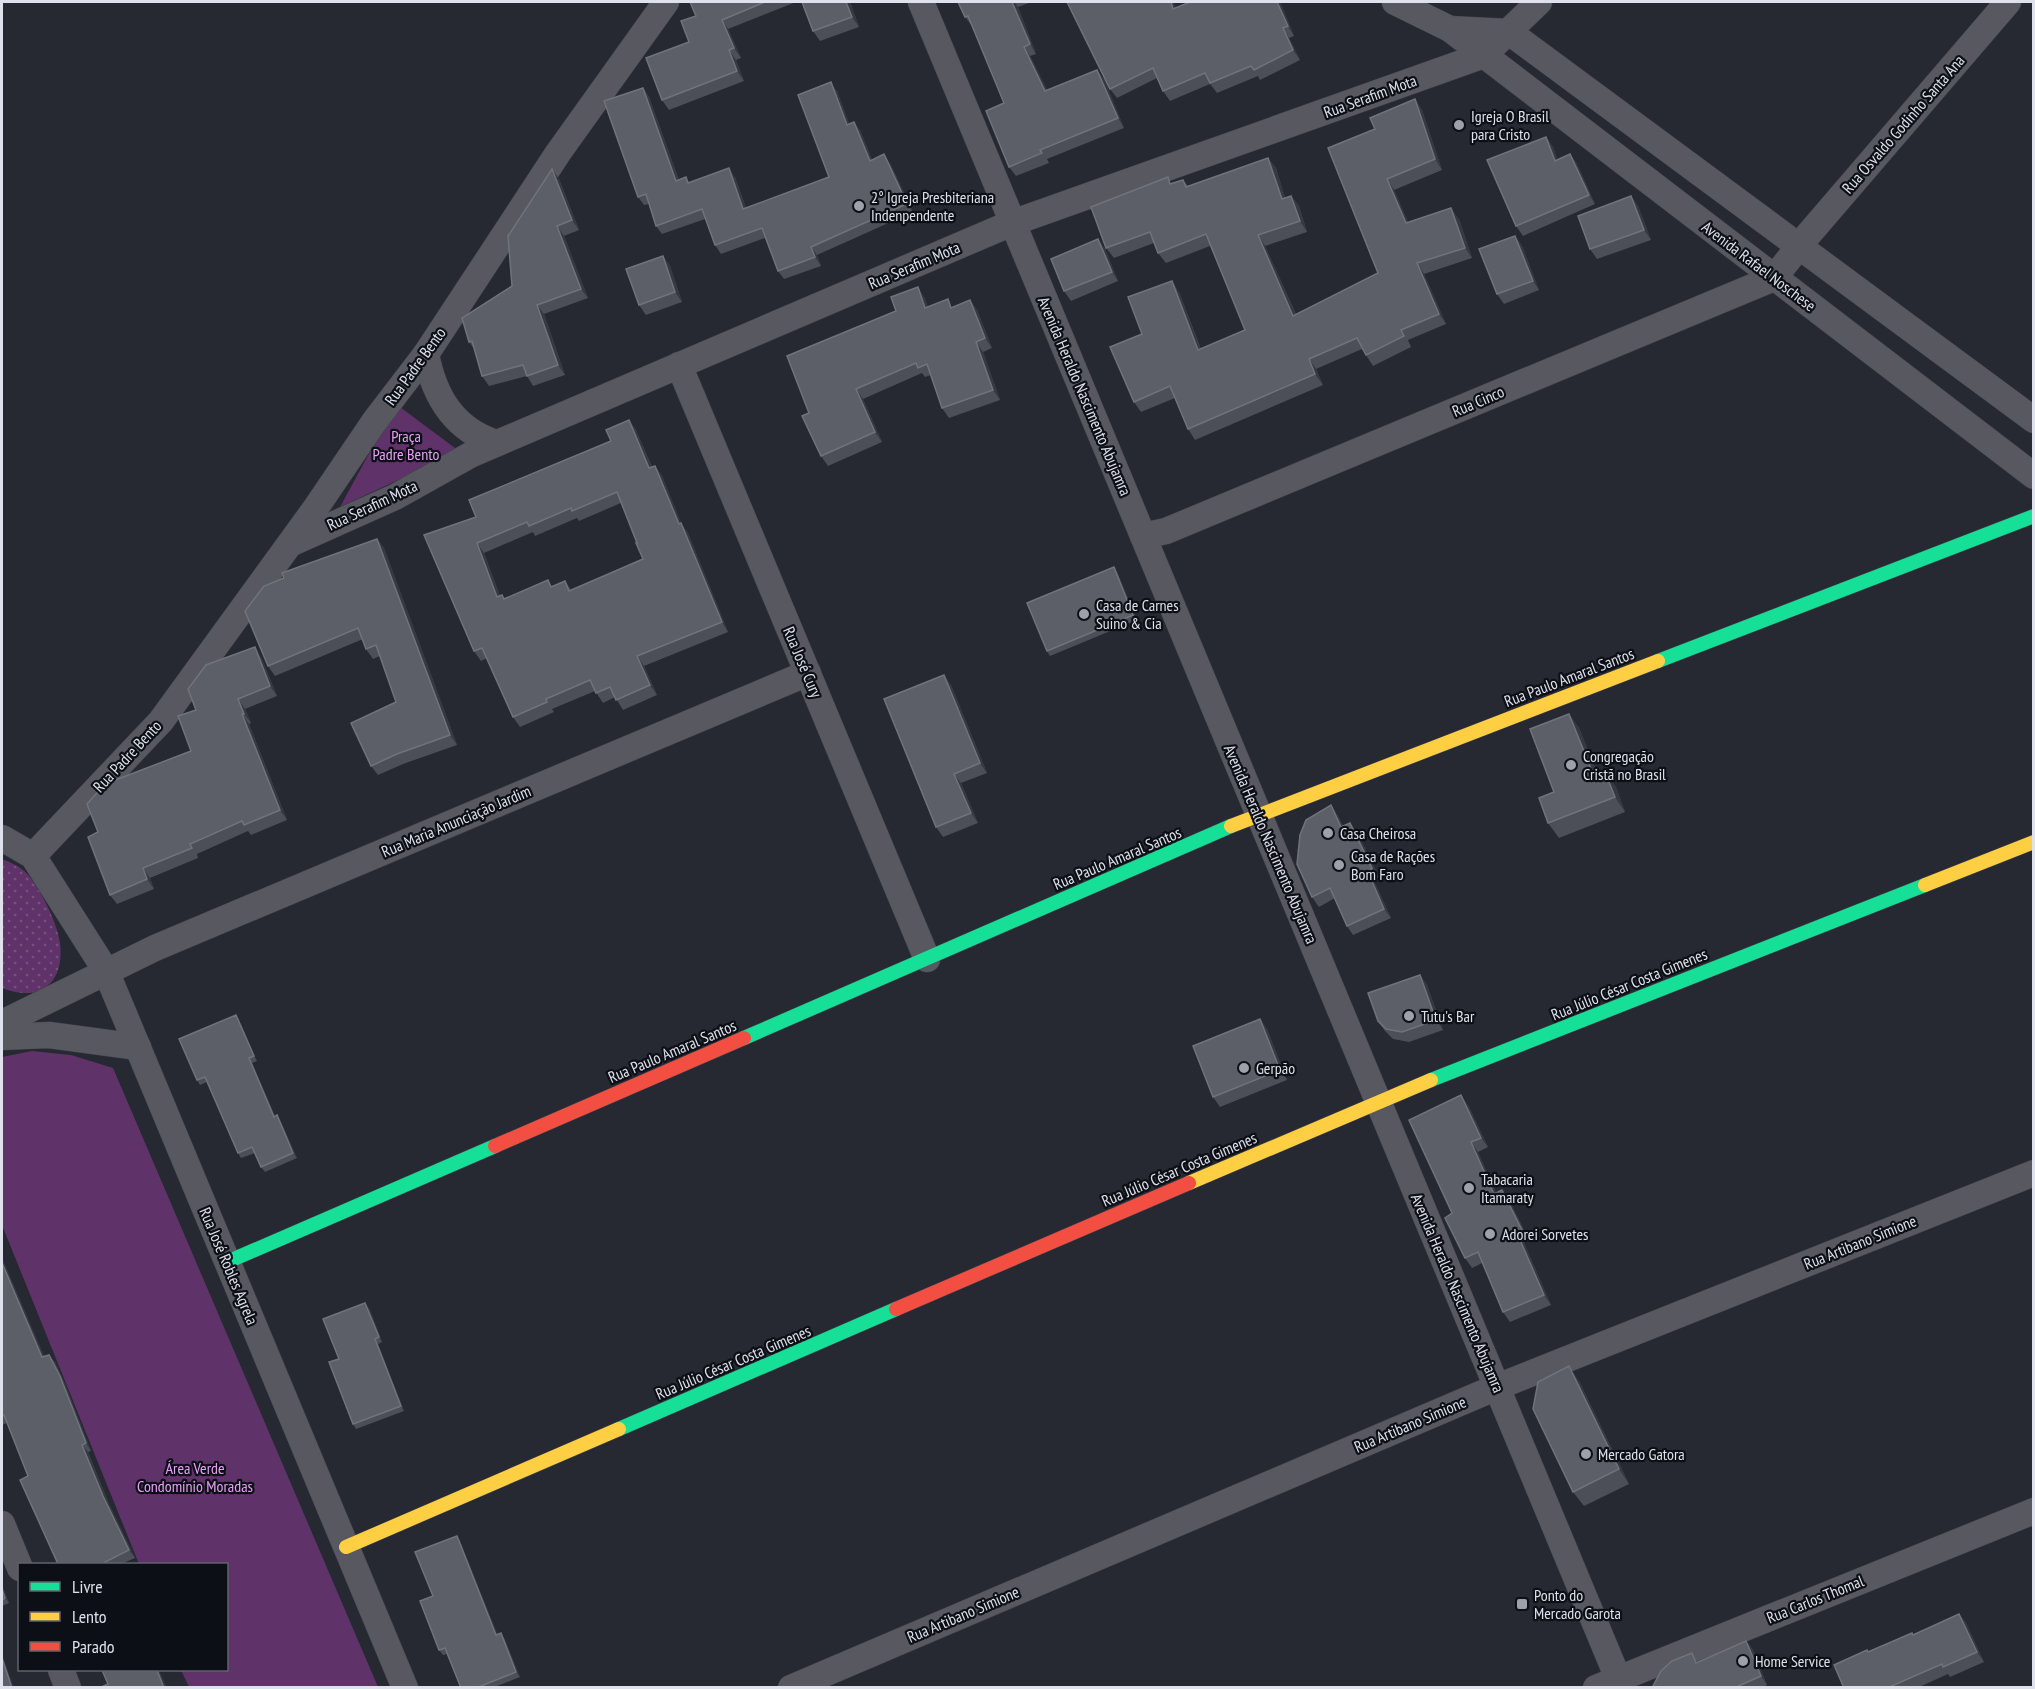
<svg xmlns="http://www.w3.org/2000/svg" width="2035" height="1689" font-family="'PT Sans Narrow',sans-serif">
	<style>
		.grass { fill: url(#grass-dots) }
		.park { fill: #5f3369 }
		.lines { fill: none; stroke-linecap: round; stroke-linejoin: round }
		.street-casing { stroke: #42444b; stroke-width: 27 }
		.fast-casing { stroke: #42444b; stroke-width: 15 }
		.slow-casing { stroke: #42444b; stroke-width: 15 }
		.jam-casing { stroke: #42444b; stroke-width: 15 }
		.street { stroke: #575860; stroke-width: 26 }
		.fast { stroke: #16e098; stroke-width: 14 }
		.slow { stroke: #ffcf43; stroke-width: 14 }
		.jam { stroke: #f24e42; stroke-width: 14 }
		.wall { fill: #4c4f57; fill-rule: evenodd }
		.shaded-wall { fill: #363942 }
		.building { fill: #5c5f67; stroke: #70737c; stroke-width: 1.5; fill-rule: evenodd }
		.poi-dot { fill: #9ea1ac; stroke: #0d0f16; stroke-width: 2 }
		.labels { text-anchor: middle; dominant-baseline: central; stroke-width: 4.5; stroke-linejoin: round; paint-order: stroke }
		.street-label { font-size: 16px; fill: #dfe2ed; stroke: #0d0f16 }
		.poi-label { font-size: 16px; fill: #dfe2ed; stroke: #0d0f16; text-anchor: start }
		.park-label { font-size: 16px; fill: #eba0f9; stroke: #0d0f16 }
	</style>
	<defs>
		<pattern id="grass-dots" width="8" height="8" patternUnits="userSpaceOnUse" patternTransform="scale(1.5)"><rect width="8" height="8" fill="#5f3369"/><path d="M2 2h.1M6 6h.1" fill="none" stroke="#76507f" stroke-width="1.8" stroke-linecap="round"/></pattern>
	</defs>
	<rect width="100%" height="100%" fill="#262832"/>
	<path class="grass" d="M2,859c7,3 15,6 21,11 15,12 35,54 37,73 5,41 -21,60 -58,45z"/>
	<g class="park">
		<path d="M396,404l59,44 1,5 -116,54z"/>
		<path d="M32,1051l39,4 42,13 265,619h-189l-8,-17h45v-106h-87l-137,-339v-168z"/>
	</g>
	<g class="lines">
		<defs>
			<g id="street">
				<path d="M921,2l701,1686"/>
				<path d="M1395,2l55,27 584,447"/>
				<path d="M1450,29l59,3 525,388"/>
				<path d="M426,354c8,42 27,75 70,89"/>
				<path d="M679,365l248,594"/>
				<path d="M1143,536l23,-5 608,-253 34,-43 200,-233"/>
				<path d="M290,544l105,-47 77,-43 540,-231 472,-168 55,-53"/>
				<path d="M2,838l31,18 73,115 299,717"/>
				<path d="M33,856l128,-135 154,-212 59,-87 52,-68 132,-201 108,-151"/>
				<path d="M2,1023l153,-75 653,-275"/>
				<path d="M2,1037l47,-2 89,12"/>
				<path d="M2,1524l18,44"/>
				<path d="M61,1670l7,18"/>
				<path d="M791,1688l706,-301 537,-214"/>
				<path d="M1596,1688l438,-177"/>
			</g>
			<g id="fast">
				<path d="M1658,661l376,-145"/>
				<path d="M744,1038l487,-212"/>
				<path d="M1431,1080l494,-195"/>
				<path d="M227,1262l268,-116"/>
				<path d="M619,1429l277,-120"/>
			</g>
			<g id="slow">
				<path d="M1231,826l427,-165"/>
				<path d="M1925,885l109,-43"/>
				<path d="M1189,1183l242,-103"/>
				<path d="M346,1547l273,-118"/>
			</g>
			<g id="jam">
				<path d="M495,1146l249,-108"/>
				<path d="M896,1309l293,-126"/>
			</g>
		</defs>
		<use href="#street" class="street-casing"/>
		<use href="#fast" class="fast-casing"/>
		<use href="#slow" class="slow-casing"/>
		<use href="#jam" class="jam-casing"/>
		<use href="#street" class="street"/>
		<use href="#fast" class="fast"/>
		<use href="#slow" class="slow"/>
		<use href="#jam" class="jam"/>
	</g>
	<g class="wall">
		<path d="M690,2h106l-68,27 13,29 -5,2 8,21 -75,29 -7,-10 27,-58 7,-26z"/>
		<path d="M802,2h48l9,25 -39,14 -7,-10z"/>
		<path d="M958,2h74l-14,5 18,47 -6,2 17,34 57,-11 20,49 -77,31 2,4 -33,13 -7,-9 -5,-64 -32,-77 -7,-9z"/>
		<path d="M1280,2l14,34 -5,2 11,22 -40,20 -2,-4 -41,17 -7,-9 -40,17 -7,-10 -6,-13 -40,20 -7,-9 66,-81z"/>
		<path d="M643,88l6,9 30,83 11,2 45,-5 11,31 83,-31 8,-86 12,33 11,6 12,30 18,3 23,49 -96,43 4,11 -37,13 -6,-8 -13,-33 -44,16 -6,-9 -10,-26 -43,15 -6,-8 -7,-22 -5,1 -6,-8z"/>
		<path d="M1415,99l7,11 20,60 -48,20 14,32 51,-3 13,39 -48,16 22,50 -38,16 3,7 -38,19 -11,-17 -46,20 7,16 -128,55 -7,-11 -13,-31 -34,14 -7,-10 8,-68 37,-42 22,57 44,-19 -35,-84 -44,17 -8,-10 -4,-10 -40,15 -8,-10 66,-64 11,-4 5,6 80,-28 8,10 9,30 6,-2 8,10 8,26 -42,14 31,68 82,-41 -3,-144z"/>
		<path d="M1546,137l7,10 4,12 13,-5 7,10 18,40 -72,32 -7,-10z"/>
		<path d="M559,179l20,51 -15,6 24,62 -44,16 21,61 -32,11 -6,-10 -38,10 -7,-10 -7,-26 -6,-8 43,-56z"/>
		<path d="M1631,196l7,10 13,34 -54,19 -7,-10z"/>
		<path d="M1515,236l7,10 17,44 -35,14 -7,-10z"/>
		<path d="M1105,249l13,32 -47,20 -7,-10z"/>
		<path d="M663,256l7,10 12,36 -36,13 -7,-10z"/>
		<path d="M924,297l4,10h25l17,-7 7,10 15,38 -9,4 17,48 -51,18 -7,-10 -11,-33 -6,2 -3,-4 -59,26 19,43 -54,24 -7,-10 -12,-43 87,-102z"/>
		<path d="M629,420l7,10 16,37 3,-1 7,10 19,47 7,10 40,99 -84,34 13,29 -34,15 -8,-13 -12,6 -8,-12 -43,18 2,3 -34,15 -7,-10 -26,-59 -6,3 -7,-10 2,-134 135,-76zM621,503l22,56 -72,31 -6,-9 -13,6 -48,11 -4,-2 -16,-43 49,-21 2,4 42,-18 2,3z"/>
		<path d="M377,539l7,9 73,197 -54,19 -25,11 -7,-9 25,-64 -16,-46 -7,3 -7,-10 -3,-10 -88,37 -7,-10z"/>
		<path d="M1117,572l20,48 -87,36 -3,-5z"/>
		<path d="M261,657l16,39 -32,13 6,14 -2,1 38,96 -36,15 -3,-4 -51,23 1,4 -48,20 4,11 -37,15 -7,-9 -12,-63 93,-81 5,-41z"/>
		<path d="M951,685l36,88 -26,10 17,40 -35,14 -7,-10z"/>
		<path d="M1569,714l10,14 19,47 7,-3 11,15 9,25 -66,26 -11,-15z"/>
		<path d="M1337,814l6,12 14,6 22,45 -5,4 17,37 -38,17 -6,-9 -12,-28 -16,9 -7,-10z"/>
		<path d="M1420,975l7,10 16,45 -34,12 -16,-3 -8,-8 -7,-10z"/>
		<path d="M1260,1019l7,10 20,51 -67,27 -7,-10z"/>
		<path d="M239,1020l18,41 -5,2 23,53 2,-1 3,5 17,38 -32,14 -4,-5 -6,-14 -14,5 -3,-5 -31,-71 -7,3 -3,-5z"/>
		<path d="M1468,1105l20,42 -10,5 18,41 6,-3 7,10 20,40 -5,3 27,62 -41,17 -7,-10 -21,-49 -10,5 -7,-10 -13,-45z"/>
		<path d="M2,1258l42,99 11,5 10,22 26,67 -3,1 21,52 26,54 -14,6h-63l-30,-88 -21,-53 -5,2z"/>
		<path d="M369,1308l13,34 -4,2 26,67 -48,18 -3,-5 -14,-65z"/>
		<path d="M1579,1381l50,103 -45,22 -11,-14z"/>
		<path d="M457,1536l3,5 37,94 7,3 16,39 -28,11h-31l-14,-34 -4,1 -4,-5 -6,-54z"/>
		<path d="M2,1585l7,18 -7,3z"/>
		<path d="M1959,1614l7,9 18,39 -34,15 -2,-3 -31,14h-73l70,-53z"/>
		<path d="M1746,1641l7,9 14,35 -5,3h-110l46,-26z"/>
	</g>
	<g class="shaded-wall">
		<path d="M846,2h4l9,25 -7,-10z"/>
		<path d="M1012,2h2l4,5 18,47 -6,-10z"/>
		<path d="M1171,2h3l6,17 -7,-10z"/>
		<path d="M1277,2h3l14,34 -6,-10z"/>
		<path d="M722,20l6,9 13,29 -7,-10z"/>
		<path d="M1283,28l6,10 11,22 -7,-10z"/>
		<path d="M1024,47l6,9 22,44 -7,-9z"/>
		<path d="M729,50l7,10 8,21 -7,-10z"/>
		<path d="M1097,70l7,9 20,49 -6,-10z"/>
		<path d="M831,82l6,9 16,42 -6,-8z"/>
		<path d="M643,88l6,9 33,92 -6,-8z"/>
		<path d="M1415,99l7,11 20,60 -7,-11z"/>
		<path d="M854,122l6,8 16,40 -6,-9z"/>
		<path d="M1546,137l7,10 9,24 -7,-10z"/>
		<path d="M884,154l6,9 23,49 -6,-8z"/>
		<path d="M1570,154l7,10 18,40 -6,-9z"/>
		<path d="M1268,158l8,10 13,42 -7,-11z"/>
		<path d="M729,168l6,9 14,40 -6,-8z"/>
		<path d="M552,169l7,10 20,51 -7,-10z"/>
		<path d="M1387,179l7,11 19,43 -7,-10z"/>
		<path d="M1291,196l8,10 8,26 -7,-11z"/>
		<path d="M1631,196l7,10 13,34 -7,-10z"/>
		<path d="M1451,208l8,11 13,39 -7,-10z"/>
		<path d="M557,226l7,10 24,62 -7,-9z"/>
		<path d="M1258,235l7,11 36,80 -8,-10z"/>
		<path d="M1515,236l7,10 17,44 -6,-9z"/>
		<path d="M1098,239l7,10 13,32 -6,-9z"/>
		<path d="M811,247l6,8 4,11 -6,-9z"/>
		<path d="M663,256l7,10 12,36 -7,-10z"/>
		<path d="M1417,263l7,11 22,50 -7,-10z"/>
		<path d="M1172,281l7,11 26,69 -7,-11z"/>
		<path d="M918,287l6,10 8,21 -7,-10z"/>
		<path d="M970,300l7,10 15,38 -7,-10z"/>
		<path d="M537,305l7,9 21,61 -7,-10z"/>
		<path d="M976,342l7,10 17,48 -7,-10z"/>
		<path d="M1309,359l7,10 7,16 -8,-11z"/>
		<path d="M856,389l7,10 19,43 -7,-10z"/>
		<path d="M629,420l7,10 20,48 -7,-10z"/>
		<path d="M655,466l7,10 24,58 -7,-10z"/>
		<path d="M681,523l7,10 40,99 -6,-10z"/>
		<path d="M377,539l7,9 73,197 -7,-10z"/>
		<path d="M477,543l7,10 20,54 -7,-10z"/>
		<path d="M1114,567l3,5 20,48 -4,-5z"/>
		<path d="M255,647l6,10 16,39 -7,-10z"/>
		<path d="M637,656l7,10 13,29 -7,-10z"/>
		<path d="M944,675l7,10 36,88 -7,-10z"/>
		<path d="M238,699l7,10 6,14 -7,-9z"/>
		<path d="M242,714l7,10 38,96 -7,-10z"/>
		<path d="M1569,714l10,14 25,63 -10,-15z"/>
		<path d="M1605,772l11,15 9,25 -10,-15z"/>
		<path d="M954,774l7,9 17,40 -7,-10z"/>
		<path d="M1331,805l6,9 11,22 -7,-9z"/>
		<path d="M1350,823l7,9 22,45 -7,-9z"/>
		<path d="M143,868l7,10 4,11 -7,-10z"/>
		<path d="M1368,872l6,9 17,37 -7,-9z"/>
		<path d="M1420,975l7,10 16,45 -7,-10z"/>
		<path d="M236,1015l3,5 18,41 -3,-5z"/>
		<path d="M1260,1019l7,10 20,51 -7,-10z"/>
		<path d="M249,1058l3,5 25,59 -3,-5z"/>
		<path d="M1461,1095l7,10 20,42 -7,-9z"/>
		<path d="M277,1115l3,5 17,38 -4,-5z"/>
		<path d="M1471,1142l7,10 23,52 -7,-10z"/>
		<path d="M1502,1190l7,10 20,40 -7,-10z"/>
		<path d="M1517,1233l7,10 27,62 -7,-10z"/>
		<path d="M2,1258l46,107 -6,-8 -40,-94z"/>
		<path d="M365,1303l4,5 13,34 -3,-5z"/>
		<path d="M375,1339l3,5 26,67 -3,-5z"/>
		<path d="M49,1355l6,7 10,22 26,67 -5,-8z"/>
		<path d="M1569,1366l10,15 50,103 -10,-15z"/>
		<path d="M82,1445l6,7 21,52 26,54 -6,-8 -26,-54z"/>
		<path d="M457,1536l3,5 40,99 -4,-5z"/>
		<path d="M2,1585l7,18 -4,-5 -3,-9z"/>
		<path d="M1959,1614l7,9 18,39 -7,-10z"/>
		<path d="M501,1633l3,5 16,39 -4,-5z"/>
		<path d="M1746,1641l7,9 14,35 -6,-9z"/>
		<path d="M2,1654l12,34h-2l-10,-30z"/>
		<path d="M157,1670h2l8,18h-3z"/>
	</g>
	<g class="building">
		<path d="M690,2h75l-43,18 12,28 -5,2 8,21 -75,29 -16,-42 43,-16 -8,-21 15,-5z"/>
		<path d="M802,2h44l6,15 -39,14z"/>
		<path d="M958,2h54l18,42 -6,3 21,44 52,-21 21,48 -78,32 2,3 -33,14 -23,-56 18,-8 -36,-87 -3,1z"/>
		<path d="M1067,2h104l2,7 17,-7h87l11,24 -5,2 10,22 -39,20 -3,-4 -41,17 -5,-10 -42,18 -10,-23 -43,21z"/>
		<path d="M831,82l16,43 7,-3 16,39 14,-7 23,50 -96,43 4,10 -37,14 -16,-43 -47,17 -13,-36 -46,17 -10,-32 -8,3 -34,-96 39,-13 33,93 10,-4 2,6 41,-15 14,41 86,-32 -31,-82z"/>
		<path d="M1415,99l20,60 -48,20 19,44 45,-15 14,40 -48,15 22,51 -38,16 3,6 -38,19 -9,-17 -48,21 6,15 -127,55 -18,-43 -36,16 -24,-55 32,-13 -14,-37 44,-16 26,69 47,-20 -39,-96 -48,19 -8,-21 -44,16 -15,-41 77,-30 2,7 13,-4 3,7 82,-29 14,41 9,-3 9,25 -42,14 35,81 85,-43 -50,-125 47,-19 -5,-11z"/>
		<path d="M1546,137l9,24 15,-7 19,41 -73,31 -29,-66z"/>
		<path d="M552,169l20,51 -15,6 24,63 -44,16 21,60 -31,11 -4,-11 -41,11 -10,-35 -3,1 -7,-24 50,-32 -4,-50z"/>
		<path d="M1631,196l13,34 -54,19 -12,-33z"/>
		<path d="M1515,236l18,45 -36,13 -18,-45z"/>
		<path d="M1098,239l14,33 -48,19 -13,-32z"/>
		<path d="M663,256l12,36 -36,13 -13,-36z"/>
		<path d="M918,287l7,21 23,-9 3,9 19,-8 15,38 -9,4 17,48 -51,18 -15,-44 -9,4 -2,-5 -60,26 19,43 -54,24 -19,-40 7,-3 -22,-57 109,-45 -5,-14z"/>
		<path d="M629,420l20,48 6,-2 24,58 2,-1 41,99 -85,34 13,29 -34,15 -6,-13 -14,6 -6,-13 -44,19 1,3 -34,15 -31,-69 -8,3 -50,-116 52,-18 -7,-17 142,-59 -5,-11zM617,492l20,51h-1l7,16 -74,32 -4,-10 -14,6 -3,-7 -44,19 -2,-4 -5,2 -20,-54 50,-21 2,4 42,-18 1,3z"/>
		<path d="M377,539l73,196 -53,19 -26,12 -20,-43 45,-21 -20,-57 -10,4 -8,-21 -90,38 -23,-55 19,-25 20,-8 -2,-5z"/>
		<path d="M1114,567l19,48 -86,36 -20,-48z"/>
		<path d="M255,647l15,39 -32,13 6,15h-2l38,96 -36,15 -2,-4 -52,23 2,4 -49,20 4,11 -37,16 -22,-58 10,-5 -11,-28 18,-20 86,-33 -13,-35 18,-6 -8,-21 18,-24z"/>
		<path d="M944,675l36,88 -26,11 17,39 -35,14 -52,-128z"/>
		<path d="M1569,714l25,62 11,-4 10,25 -67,26 -9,-25 15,-6 -24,-63z"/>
		<path d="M1331,805l10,22 9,-4 22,45 -4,4 16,37 -37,17 -17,-38 -18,9 -15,-33 3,-29 6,-15z"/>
		<path d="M1420,975l16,45 -34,12 -16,-3 -8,-8 -10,-28z"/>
		<path d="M236,1015l18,41 -5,2 25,59 3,-2 16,38 -32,14 -9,-20 -14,6 -33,-76 -8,3 -18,-41z"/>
		<path d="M1260,1019l20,51 -67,27 -20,-51z"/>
		<path d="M1461,1095l20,43 -10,4 23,52 8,-4 20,40 -5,3 27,62 -41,17 -25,-60 -13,6 -20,-40 7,-5 -43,-93z"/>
		<path d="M2,1263l40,94 7,-2 11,21 26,67 -4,2 21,51 26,54 -24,12 1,2h-48l-38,-84 8,-4 -24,-61 -2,1z"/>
		<path d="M365,1303l14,34 -4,2 26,67 -48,18 -24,-62 10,-3 -16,-40z"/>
		<path d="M1569,1366l50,103 -46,23 -40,-83 5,-27z"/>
		<path d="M457,1536l39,99 5,-2 15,39 -40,16h-15l-16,-40 -6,2 -19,-49 13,-5 -18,-44z"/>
		<path d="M2,1589l3,9 -3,2z"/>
		<path d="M1959,1614l18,38 -34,15 -1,-3 -55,24h-43l-10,-23 33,-15 1,2 44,-19 1,2z"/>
		<path d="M1746,1641l15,35 -27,12h-82l9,-17 11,-10 20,-8 4,10z"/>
		<path d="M2,1658l10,30h-10z"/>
		<path d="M102,1670h55l7,18h-65l9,-4z"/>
	</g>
	<g class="poi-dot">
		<circle cx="1459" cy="125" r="6"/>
		<circle cx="859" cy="206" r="6"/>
		<circle cx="1084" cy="614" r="6"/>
		<circle cx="1571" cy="765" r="6"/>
		<circle cx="1328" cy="833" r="6"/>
		<circle cx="1339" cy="865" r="6"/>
		<circle cx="1409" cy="1016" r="6"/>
		<circle cx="1244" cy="1068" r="6"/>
		<circle cx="1469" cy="1188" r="6"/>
		<circle cx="1490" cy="1234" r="6"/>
		<circle cx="1586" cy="1454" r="6"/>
		<rect x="1516" y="1598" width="12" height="12" rx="3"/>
		<circle cx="1743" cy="1661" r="6"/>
	</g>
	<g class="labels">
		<g class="street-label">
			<text transform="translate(1370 96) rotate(-20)">Rua Serafim Mota</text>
			<text transform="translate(1903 124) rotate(-49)">Rua Osvaldo Godinho Santa Ana</text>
			<text transform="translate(914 265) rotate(-23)">Rua Serafim Mota</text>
			<text transform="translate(1759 266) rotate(37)">Avenida Rafael Noschese</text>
			<text transform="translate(415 366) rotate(-54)">Rua Padre Bento</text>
			<text transform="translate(1085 396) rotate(67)">Avenida Heraldo Nascimento Abujamra</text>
			<text transform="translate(1478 401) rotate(-23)">Rua Cinco</text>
			<text transform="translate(372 505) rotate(-25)">Rua Serafim Mota</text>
			<text transform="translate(803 662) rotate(67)">Rua José Cury</text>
			<text transform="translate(1569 677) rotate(-21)">Rua Paulo Amaral Santos</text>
			<text transform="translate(127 756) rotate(-47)">Rua Padre Bento</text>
			<text transform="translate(456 821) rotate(-23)">Rua Maria Anunciação Jardim</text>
			<text transform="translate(1271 844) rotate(67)">Avenida Heraldo Nascimento Abujamra</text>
			<text transform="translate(1117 858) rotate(-23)">Rua Paulo Amaral Santos</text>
			<text transform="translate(1629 984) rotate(-22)">Rua Júlio César Costa Gimenes</text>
			<text transform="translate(672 1051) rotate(-23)">Rua Paulo Amaral Santos</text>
			<text transform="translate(1179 1169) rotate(-23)">Rua Júlio César Costa Gimenes</text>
			<text transform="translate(1860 1242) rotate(-22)">Rua Artibano Simione</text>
			<text transform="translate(229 1266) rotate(67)">Rua José Robles Agrela</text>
			<text transform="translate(1458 1293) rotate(67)">Avenida Heraldo Nascimento Abujamra</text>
			<text transform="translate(733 1362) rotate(-23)">Rua Júlio César Costa Gimenes</text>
			<text transform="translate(1410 1424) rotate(-23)">Rua Artibano Simione</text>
			<text transform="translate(1815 1599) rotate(-22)">Rua Carlos Thomal</text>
			<text transform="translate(963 1614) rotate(-23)">Rua Artibano Simione</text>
		</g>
		<g class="poi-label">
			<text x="1471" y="116">Igreja O Brasil<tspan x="1471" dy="18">para Cristo</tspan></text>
			<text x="871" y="197">2° Igreja Presbiteriana<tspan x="871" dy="18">Indenpendente</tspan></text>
			<text x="1096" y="605">Casa de Carnes<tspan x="1096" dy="18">Suino &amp; Cia</tspan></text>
			<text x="1583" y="756">Congregação<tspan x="1583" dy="18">Cristã no Brasil</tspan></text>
			<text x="1340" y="833">Casa Cheirosa</text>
			<text x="1351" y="856">Casa de Rações<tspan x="1351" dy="18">Bom Faro</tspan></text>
			<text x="1421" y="1016">Tutu's Bar</text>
			<text x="1256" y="1068">Gerpão</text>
			<text x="1481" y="1179">Tabacaria<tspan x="1481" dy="18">Itamaraty</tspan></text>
			<text x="1502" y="1234">Adorei Sorvetes</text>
			<text x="1598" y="1454">Mercado Gatora</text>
			<text x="1534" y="1595">Ponto do<tspan x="1534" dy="18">Mercado Garota</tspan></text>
			<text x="1755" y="1661">Home Service</text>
		</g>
		<g class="park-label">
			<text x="406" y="436">Praça<tspan x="406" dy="18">Padre Bento</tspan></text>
			<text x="195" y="1468">Área Verde<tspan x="195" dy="18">Condomínio Moradas</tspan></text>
		</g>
	</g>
	<rect width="2035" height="1689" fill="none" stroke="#dfe2ed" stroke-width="6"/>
	<rect x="18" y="1563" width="210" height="108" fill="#0d0f16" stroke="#61636c" stroke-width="1.5"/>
	<rect x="30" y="1582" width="30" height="9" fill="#16e098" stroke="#61636c" stroke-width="1.5"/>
	<text x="72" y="1593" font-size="18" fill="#dfe2ed">Livre</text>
	<rect x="30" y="1612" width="30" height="9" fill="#ffcf43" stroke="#61636c" stroke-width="1.5"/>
	<text x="72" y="1623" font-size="18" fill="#dfe2ed">Lento</text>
	<rect x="30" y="1642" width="30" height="9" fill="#f24e42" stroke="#61636c" stroke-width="1.5"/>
	<text x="72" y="1653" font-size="18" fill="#dfe2ed">Parado</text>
</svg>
